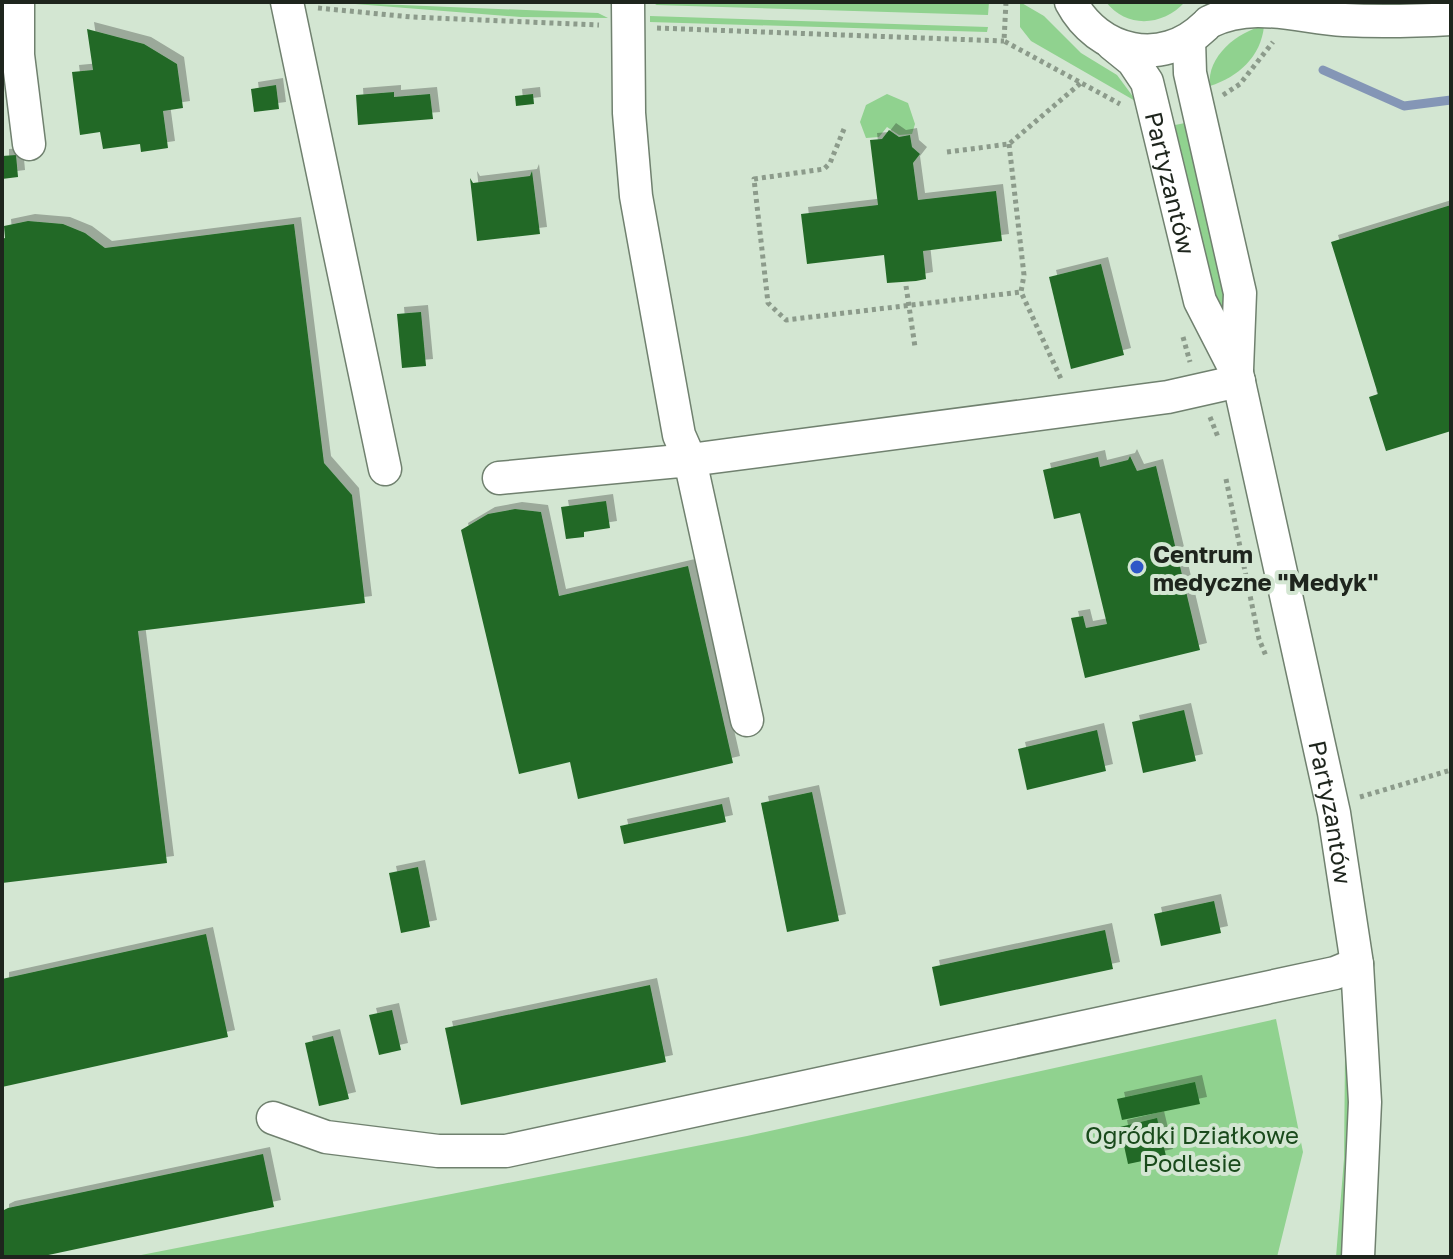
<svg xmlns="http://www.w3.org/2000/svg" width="1453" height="1259" font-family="'Golos Text',sans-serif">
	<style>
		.green { fill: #90d28f }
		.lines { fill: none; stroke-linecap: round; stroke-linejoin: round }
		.stream { stroke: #8496b6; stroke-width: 9 }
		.building { fill: #226926; filter: url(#shadow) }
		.minor-casing { stroke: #70816f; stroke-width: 35 }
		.path { stroke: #8c9b8b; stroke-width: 5; stroke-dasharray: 4 4; stroke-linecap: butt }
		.minor { stroke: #fff; stroke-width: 32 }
		.poi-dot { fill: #2f57c7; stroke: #d3e6d2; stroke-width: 3 }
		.labels { text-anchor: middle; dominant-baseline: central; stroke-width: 8; stroke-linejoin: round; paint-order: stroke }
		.street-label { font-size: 24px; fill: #1e251d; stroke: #d3e6d2 }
		.poi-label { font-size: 24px; font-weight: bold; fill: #1e251d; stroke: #d3e6d2; text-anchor: start }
		.park-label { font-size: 24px; fill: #194a1b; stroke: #d3e6d2 }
	</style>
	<defs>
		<filter id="shadow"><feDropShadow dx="7" dy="-7" stdDeviation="0" flood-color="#0004"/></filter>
	</defs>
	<rect width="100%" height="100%" fill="#d3e6d2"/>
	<g class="green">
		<path d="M330,2l268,11 10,5 -87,-1z"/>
		<path d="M660,2h329l-1,13 -333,-10z"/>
		<path d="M1020,2l24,14 37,37 36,22 20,27 -106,-61 -11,-14z"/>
		<path d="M1106,2h79c-22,24 -58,27 -79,0z"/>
		<path d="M650,16l338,11 -1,5 -337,-10z"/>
		<path d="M1264,26c-3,31 -26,51 -54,60 -4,-29 28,-55 54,-60z"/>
		<path d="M887,94l21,9 7,21 -3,10 -13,1 -12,-8 -8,10 -13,1 -6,-16 6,-17z"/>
		<path d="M1185,123l43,192 -7,3 -46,-193z"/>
		<path d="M1276,1019l27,133 -26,105h-1146l616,-121z"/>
		<path d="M1345,1055l4,4v76l-8,122h-5l8,-98z"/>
	</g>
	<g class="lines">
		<path class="stream" d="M1323,70l81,36 47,-6"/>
	</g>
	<g class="building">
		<path d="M87,29l57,15 33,20 6,44 -20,3 5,37 -27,4 -1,-8 -37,5 -3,-17 -20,3 -8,-63 21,-2z"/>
		<path d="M276,85l3,24 -25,3 -3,-23z"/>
		<path d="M394,92v5l36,-3 3,25 -75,6 -2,-30z"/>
		<path d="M533,94l1,10 -18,2 -1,-10z"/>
		<path d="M889,130l10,7 11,-2 2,12 8,7 -7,9 5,37 78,-9 6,50 -79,10 3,28 -10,2 -29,2 -3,-28 -77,9 -6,-50 77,-9 -8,-65 12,-1z"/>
		<path d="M16,155l2,22 -16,2v-23z"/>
		<path d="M532,171l8,63 -63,7 -7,-63 3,5 57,-7z"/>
		<path d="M1451,205v226l-65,20 -17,-54 9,-3 -47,-152z"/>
		<path d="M28,221l35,3 22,9 20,15 189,-24 30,239 28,32 13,108 -227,28 29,232 -165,20v-644l3,-1 -1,-12z"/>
		<path d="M1101,264l23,91 -53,14 -22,-92z"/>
		<path d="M421,312l5,54 -24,2 -5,-54z"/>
		<path d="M1130,456l7,15 19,-5 44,184 -115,28 -14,-60 12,-2 3,12 21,-4 -27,-111 -26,6 -11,-49 55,-13 2,10 28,-7z"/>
		<path d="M606,501l4,27 -26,4v5l-18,2 -5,-32z"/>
		<path d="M515,509l26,3 18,84 129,-30 45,197 -155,36 -8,-37 -51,12 -58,-244 27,-16z"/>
		<path d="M1184,710l12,51 -53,12 -11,-51z"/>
		<path d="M1097,730l9,41 -79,19 -9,-41z"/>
		<path d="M812,792l27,129 -52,11 -26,-129z"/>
		<path d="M722,804l4,18 -102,22 -4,-18z"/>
		<path d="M418,867l12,60 -29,6 -12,-60z"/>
		<path d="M1214,901l7,32 -60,13 -7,-32z"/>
		<path d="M1105,930l8,39 -173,37 -8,-39z"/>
		<path d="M206,934l22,103 -226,50v-108z"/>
		<path d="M650,985l16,77 -205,43 -16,-77z"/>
		<path d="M392,1010l9,40 -22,5 -10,-40z"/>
		<path d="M333,1036l16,63 -30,7 -14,-63z"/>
		<path d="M1195,1082l5,22 -78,16 -5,-21z"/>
		<path d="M1157,1118l9,38 -38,8 -8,-37z"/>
		<path d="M263,1154l11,53 -235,50h-37v-46l6,-3z"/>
	</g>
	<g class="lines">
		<defs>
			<g id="minor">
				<path d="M18,2v53l11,89"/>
				<path d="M287,2l98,467"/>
				<path d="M628,2l1,111 7,83 43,239 11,25 478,-63 71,-16"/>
				<path d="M1071,2c27,51 91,66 134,24"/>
				<path d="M1209,22c43,-22 89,-5 135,-2 36,2 71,1 107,-1"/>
				<path d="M1189,40l1,33 50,220 -3,77"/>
				<path id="s1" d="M1112,44l21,17 14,21 53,219 37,72 97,440 23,151 8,138 -7,155"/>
				<path d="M499,478l191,-18 57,260"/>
				<path d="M273,1118l53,19 112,14h68l829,-178 22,-9"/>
			</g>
		</defs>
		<use href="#minor" class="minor-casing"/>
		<g class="path">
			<path d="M1006,2l-2,39 116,63"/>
			<path d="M318,8l93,9 188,8"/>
			<path d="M657,28l347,13"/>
			<path d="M1223,95l17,-11 33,-42"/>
			<path d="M844,129l-14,34 -6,6 -70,10 14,124 18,17 235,-28"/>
			<path d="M1009,144l15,131 -3,17 41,89"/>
			<path d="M947,152l62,-8 73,-62"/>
			<path d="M906,286l9,61"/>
			<path d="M1183,337l7,25"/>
			<path d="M1210,417l8,20"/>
			<path d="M1226,479l33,160 7,17"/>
			<path d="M1360,797l91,-27"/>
		</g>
		<use href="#minor" class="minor"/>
	</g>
	<circle class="poi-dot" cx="1137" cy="567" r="8"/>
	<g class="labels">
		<g class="street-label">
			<text stroke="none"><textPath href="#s1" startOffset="156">Partyzantów</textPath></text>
			<text stroke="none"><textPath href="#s1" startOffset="808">Partyzantów</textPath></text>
		</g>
		<g class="poi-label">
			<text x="1153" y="553">Centrum<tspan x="1153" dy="28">medyczne "Medyk"</tspan></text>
		</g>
		<g class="park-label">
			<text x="1192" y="1134">Ogródki Działkowe<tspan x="1192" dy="28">Podlesie</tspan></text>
		</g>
	</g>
	<rect width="1453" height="1259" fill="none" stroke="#1e251d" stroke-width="8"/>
</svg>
